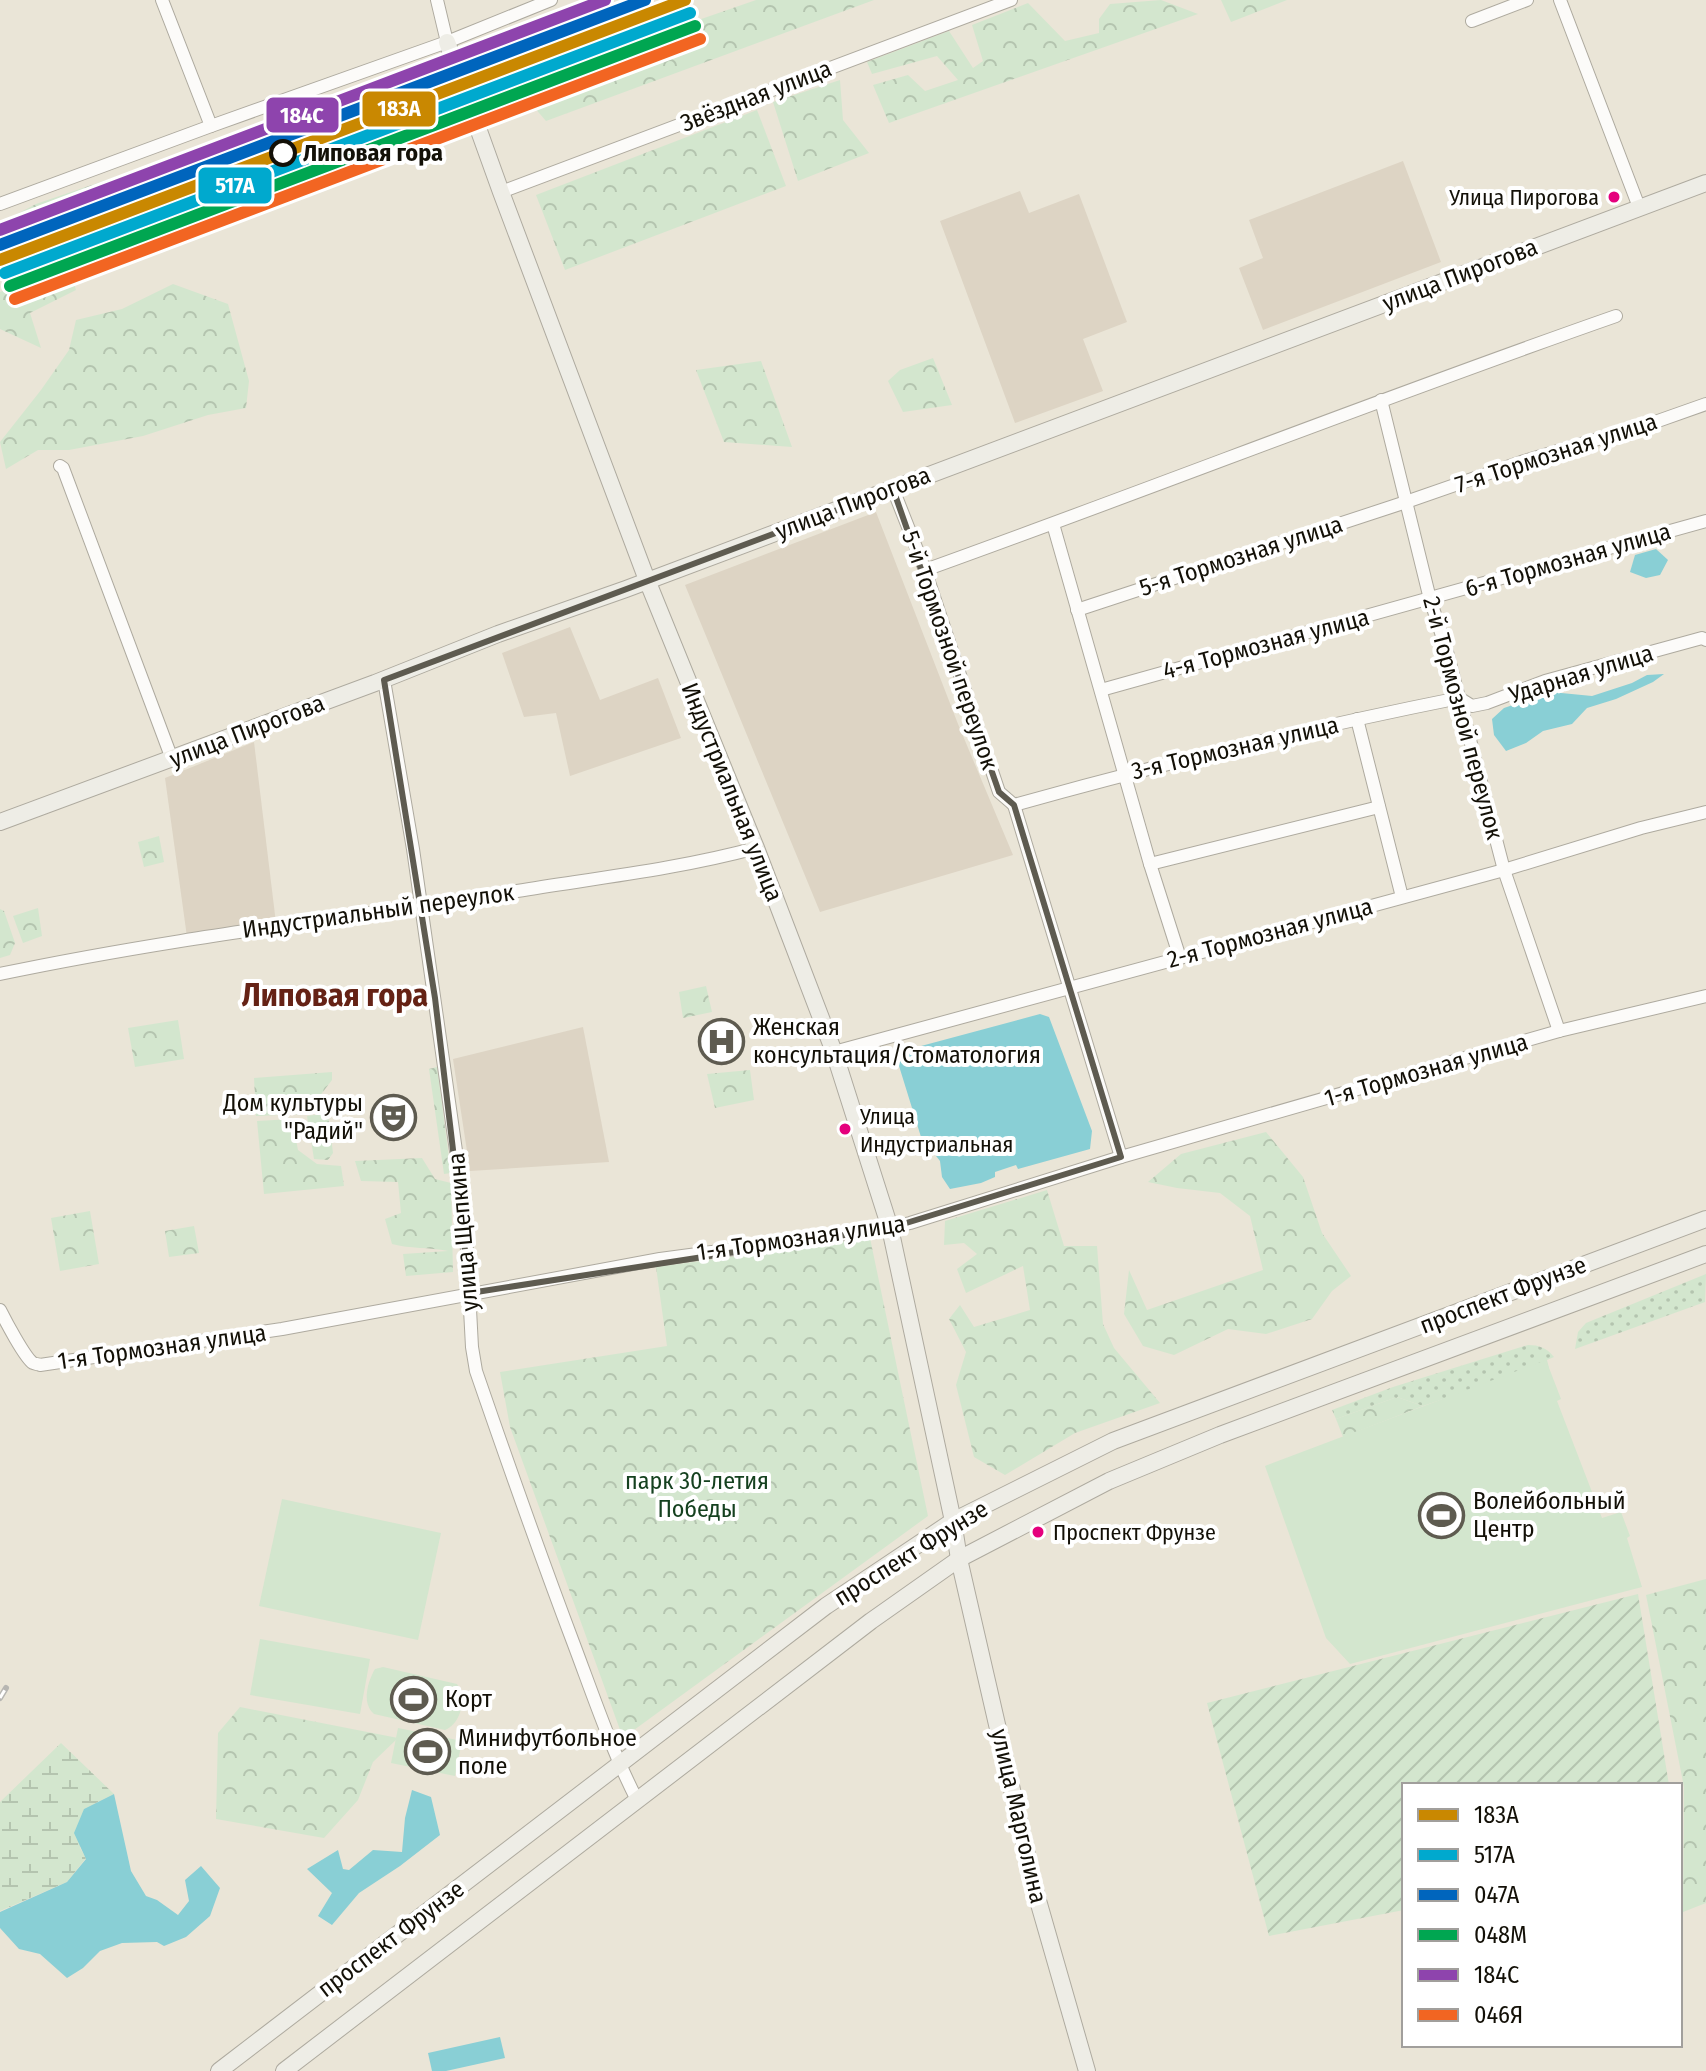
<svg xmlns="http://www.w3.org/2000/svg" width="1706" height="2071" font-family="'Fira Sans Condensed',sans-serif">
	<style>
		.education { fill: #ddd4c4 }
		.grass { fill: url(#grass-dots) }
		.forest { fill: url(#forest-crowns) }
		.wetland { fill: url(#wetland-marsh) }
		.garden { fill: url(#garden-furrows) }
		.pitch { fill: #d3e6ce }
		.water { fill: #89cfd5 }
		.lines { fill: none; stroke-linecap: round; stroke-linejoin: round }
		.street-casing { stroke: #aeaa9f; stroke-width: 14 }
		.secondary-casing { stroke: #aeaa9f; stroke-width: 18 }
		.street { stroke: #fcfbf9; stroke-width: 12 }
		.secondary { stroke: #eeede6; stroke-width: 16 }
		.rail-casing { stroke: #b7b6b2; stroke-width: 6 }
		.rail { stroke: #fff; stroke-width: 3; stroke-dasharray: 9; stroke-linecap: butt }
		.rail-1-casing { stroke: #fff; stroke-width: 18 }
		.rail-2-casing { stroke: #fff; stroke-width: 18 }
		.rail-3-casing { stroke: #fff; stroke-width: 18 }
		.rail-4-casing { stroke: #fff; stroke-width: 18 }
		.rail-5-casing { stroke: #fff; stroke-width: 18 }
		.rail-6-casing { stroke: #fff; stroke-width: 18 }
		.rail-1 { stroke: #c98801; stroke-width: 12 }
		.rail-2 { stroke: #00a9ce; stroke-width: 12 }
		.rail-3 { stroke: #0065bd; stroke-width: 12 }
		.rail-4 { stroke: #00a651; stroke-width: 12 }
		.rail-5 { stroke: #8e44ad; stroke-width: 12 }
		.rail-6 { stroke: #f26522; stroke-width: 12 }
		.marked { fill: none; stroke: #5e5b50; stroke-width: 6; stroke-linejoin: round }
		.stop-dot { fill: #fff; stroke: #131007; stroke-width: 4 }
		.bus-dot { fill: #e5007d; stroke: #fff; stroke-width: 3 }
		.labels { text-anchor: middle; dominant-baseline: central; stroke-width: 8; stroke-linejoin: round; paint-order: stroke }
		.bus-label { font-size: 22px; fill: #131007; stroke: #fff; text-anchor: start }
		.street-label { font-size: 24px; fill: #131007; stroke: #fff }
		.stop-label { font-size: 24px; font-weight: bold; fill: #131007; stroke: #fff; text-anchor: start }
		.poi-label { font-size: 24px; fill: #131007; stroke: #fff; text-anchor: start }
		.park-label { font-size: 24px; fill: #15411f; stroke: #fff }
		.district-label { font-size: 32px; font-weight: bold; fill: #652215; stroke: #fff }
		.line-badge { stroke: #fff; stroke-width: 3 }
		.badge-label { font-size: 22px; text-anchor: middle; font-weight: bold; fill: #fff }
	</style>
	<defs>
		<pattern id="grass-dots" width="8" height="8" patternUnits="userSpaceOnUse" patternTransform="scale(2)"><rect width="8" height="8" fill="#d3e6ce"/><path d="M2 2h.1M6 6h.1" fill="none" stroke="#b4c4af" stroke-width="1.8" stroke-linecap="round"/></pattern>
		<pattern id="forest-crowns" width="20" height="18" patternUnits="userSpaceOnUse" patternTransform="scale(2)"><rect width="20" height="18" fill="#d3e6ce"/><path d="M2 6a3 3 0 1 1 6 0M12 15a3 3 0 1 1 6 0" fill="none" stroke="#b4c4af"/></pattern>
		<pattern id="wetland-marsh" width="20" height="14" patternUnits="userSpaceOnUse" patternTransform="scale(2)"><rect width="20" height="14" fill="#d3e6ce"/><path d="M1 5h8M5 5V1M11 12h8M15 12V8" fill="none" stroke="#b4c4af"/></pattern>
		<pattern id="garden-furrows" width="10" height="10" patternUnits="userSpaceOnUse" patternTransform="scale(2)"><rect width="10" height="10" fill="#d3e6ce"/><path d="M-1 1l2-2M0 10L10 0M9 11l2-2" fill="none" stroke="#b4c4af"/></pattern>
	</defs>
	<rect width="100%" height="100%" fill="#eae5d7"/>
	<g class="education">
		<path d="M1403,161l38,101 -178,68 -24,-62 24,-10 -14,-38z"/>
		<path d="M1020,191l9,22 50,-19 48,128 -44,17 20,52 -88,32 -75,-202z"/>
		<path d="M876,512l82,212 55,131 -193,57 -135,-327z"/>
		<path d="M570,627l30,73 58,-22 23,60 -111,38 -14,-63 -32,4 -22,-64z"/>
		<path d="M254,742l22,181 -89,14 -22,-159z"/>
		<path d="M583,1027l26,135 -139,9 -17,-112z"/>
	</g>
	<g class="grass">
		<path d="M1706,1274l-1,28 -130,47 3,-17 8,-9z"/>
		<path d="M1528,1345c11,0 19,3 26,12l-7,3 2,8 -100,29 -26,9 -26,-9 -61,22 -4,-9 61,-23z"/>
	</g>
	<g class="forest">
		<path d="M756,0h118l-328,121 -32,-37z"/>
		<path d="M1161,0l37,14 -309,109 -16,-38 35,-10 17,16 33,-11 -21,-24 -65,18 -5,-12 82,-31 24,37 10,-7 -11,-36 56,-22 37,38 34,-8v-14l11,-15z"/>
		<path d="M1221,0h66l-56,22z"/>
		<path d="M395,74l10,8 -22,14 -136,48 -131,52 -112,40 -4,-4v-9l36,-19 193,-66z"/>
		<path d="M840,80l3,40 26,33 -71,28 -25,-79z"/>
		<path d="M757,110l29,76 -221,84 -29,-75z"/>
		<path d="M69,267l7,23 -46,23 11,35 -41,-19v-37z"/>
		<path d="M173,284l55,20 21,77 -3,27 -38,7 -65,21 -74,14h-31l-32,19 -6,-27 41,-52 28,-40 7,-30 46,-11z"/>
		<path d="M933,358l19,47 -49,7 -15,-31 12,-11z"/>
		<path d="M761,361l31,86 -68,-5 -28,-72z"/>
		<path d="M159,836l5,26 -20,5 -6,-25z"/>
		<path d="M38,908l4,28 -19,7 -10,-27z"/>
		<path d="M0,909l4,2 11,32 -5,12 -10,3z"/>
		<path d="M706,986l6,26 -29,6 -4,-26z"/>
		<path d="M178,1020l6,39 -49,8 -7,-39z"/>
		<path d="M437,1067l14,106 -7,1 -15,-105z"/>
		<path d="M750,1070l4,30 -39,8 -8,-34z"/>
		<path d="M332,1072v8l-26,34 -50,2 -2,-38z"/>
		<path d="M321,1114h7l5,39 -5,7 -14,-1 -7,-43z"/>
		<path d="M292,1119l6,31 19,14 24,2 3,20 -80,8 -7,-73z"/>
		<path d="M1266,1132l37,45 19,56 29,43 -19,15 -20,28 -46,15 -38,-5 -54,26 -31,-9 -19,-32 5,-44 18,40 116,-40 -13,-54 -30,-23 -43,-5 -29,-6 33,-28z"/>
		<path d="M422,1158l13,21 16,4 2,89 -47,4 -3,-22 45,-3c-19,-4 -38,-2 -56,-7l-7,-25 16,-6 -3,-31 -37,-1 -6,-20z"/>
		<path d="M1047,1190l17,56h33l6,78 11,24 46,55 -85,30 -70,42 -31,-18 -18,-72 10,-33 -17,-33 11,-14 14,22 56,-17 -7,-44 -57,27 -9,-24 20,-15 -13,-11 -20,2 1,-24z"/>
		<path d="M90,1211l9,53 -39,7 -9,-53z"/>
		<path d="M194,1226l5,27 -30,4 -4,-26z"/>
		<path d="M870,1238l58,278 -305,222 -113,-311 -10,-55 167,-26 -11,-79z"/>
		<path d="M1397,1397l26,9 -80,31 -7,-18z"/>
		<path d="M1706,1579v324l-23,9 1,-125 -38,-192z"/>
		<path d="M240,1707l158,31 -25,24 -15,38 -34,38 -108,-19 2,-86z"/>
	</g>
	<path class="wetland" d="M61,1743l53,51 -30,15 -4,39 6,10 -19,24 -67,29v-109z"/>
	<path class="garden" d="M1638,1594l31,191h-265v125l-135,26 -62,-233z"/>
	<g class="pitch">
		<path d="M1546,1360l15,39 -4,2 45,117 19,-6 9,24 -3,2 15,49 -292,77 -24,-26 -61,-172z"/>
		<path d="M282,1499l159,34 -23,107 -159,-34z"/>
		<path d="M260,1639l110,20 -10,55 -110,-19z"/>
		<path d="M383,1667l74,17c9,14 5,39 -12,46l-71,-16c-13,-11 -6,-33 1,-45z"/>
		<path d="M398,1728l64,13 -7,35 -64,-13z"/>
	</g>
	<g class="water">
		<path d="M1656,549l12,11 -8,15 -14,3 -16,-6 5,-17z"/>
		<path d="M1664,674l-11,8 -37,17 -29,9 -15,16 -29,7 -17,12 -20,8 -12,-16 -2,-16 12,-11 47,-16 41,4 40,-13 15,-8z"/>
		<path d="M1040,1014l9,3 43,114 -2,18 -72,20 -2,-4 -21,7v5l-14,6 -31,6 -8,-12 -2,-16 -19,-24 -26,-84z"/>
		<path d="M412,1790l19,7 9,38 -40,31 -41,27 -27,32 -14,-9 14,-23 -25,-24 31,-19 5,19 6,1 24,-20 29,2 3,-34z"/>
		<path d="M114,1794l17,77 15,25 11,4 21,15 11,-14 -4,-21 16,-14 19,22 -10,28 -24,21 -22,9 -7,-4 -35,1 -22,8 -17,17 -16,10 -27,-24 -21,-5 -19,-21v-16l67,-30 19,-23 -12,-26 10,-24z"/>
		<path d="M500,2037l5,21 -59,13h-14l-4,-18z"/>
	</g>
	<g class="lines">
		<defs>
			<g id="street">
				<path d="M162,0l49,126"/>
				<path d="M437,0l10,42"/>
				<path d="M1560,0l79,207"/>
				<path d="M1472,21l55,-21"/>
				<path d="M501,192l510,-192"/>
				<path d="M0,204l211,-78 236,-84 104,-42"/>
				<path d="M1381,400l49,199 16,49 58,222 55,161"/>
				<path d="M60,466l3,2 109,291"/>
				<path d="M893,489l32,81 74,222 15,13"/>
				<path d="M1053,524l97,340 30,94"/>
				<path d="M925,570c231,-83 459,-173 691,-254"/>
				<path d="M1077,610l329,-108 115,-40 134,-40 51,-18"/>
				<path d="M384,680l29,169 52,365 7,133 4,24c31,90 63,181 97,271 20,53 38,107 64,158"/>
				<path d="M1101,690l605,-169"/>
				<path d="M1357,719l45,178"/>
				<path d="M1014,805c147,-41 295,-77 445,-107l13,8 15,-3 58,-22 157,-43 4,2"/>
				<path d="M1014,805l107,352"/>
				<path d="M1150,864l229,-57"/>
				<path d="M0,974c171,-36 344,-56 517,-83 80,-13 161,-22 239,-43"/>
				<path d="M834,1052l670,-182 137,-42 65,-16"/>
				<path d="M0,1310c5,10 25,48 33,53 2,1 5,1 7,2l242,-36 378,-70 230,-31 20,-5 211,-66 438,-126 147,-35"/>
			</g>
			<g id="secondary">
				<path d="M447,42l54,150 146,388 109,268 78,204 56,176 63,293 6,38 76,331 52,181"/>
				<path d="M0,822l375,-139 123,-49 128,-45 1080,-406"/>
				<path d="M219,2071l607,-465 127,-85 160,-80 593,-222"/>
				<path d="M284,2071l587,-450 88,-62 150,-78 111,-46 486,-181"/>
			</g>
		</defs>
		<use href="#street" class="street-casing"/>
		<use href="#secondary" class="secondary-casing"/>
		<use href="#street" class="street"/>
		<use href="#secondary" class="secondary"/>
		<defs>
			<path id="rail" d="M0,1698l6,-10"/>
		</defs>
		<use href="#rail" class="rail-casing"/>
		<use href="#rail" class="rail"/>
		<defs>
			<path id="rail-1" d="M0,260l685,-260"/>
			<path id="rail-2" d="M5,273l685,-260"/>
			<path id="rail-3" d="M0,245l645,-245"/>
			<path id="rail-4" d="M10,286l685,-260"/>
			<path id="rail-5" d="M0,230l605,-230"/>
			<path id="rail-6" d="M15,299l685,-260"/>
		</defs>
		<use href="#rail-1" class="rail-1-casing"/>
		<use href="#rail-2" class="rail-2-casing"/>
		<use href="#rail-3" class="rail-3-casing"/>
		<use href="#rail-4" class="rail-4-casing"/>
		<use href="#rail-5" class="rail-5-casing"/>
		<use href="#rail-6" class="rail-6-casing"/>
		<use href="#rail-1" class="rail-1"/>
		<use href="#rail-2" class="rail-2"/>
		<use href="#rail-3" class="rail-3"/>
		<use href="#rail-4" class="rail-4"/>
		<use href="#rail-5" class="rail-5"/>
		<use href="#rail-6" class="rail-6"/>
	</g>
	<path class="marked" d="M893,489l106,303 15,13 107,352 -231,71 -420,65 -35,-295 -51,-318z"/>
	<defs>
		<symbol id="hospital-ring" viewBox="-11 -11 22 22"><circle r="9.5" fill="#fff" stroke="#5e5b50" stroke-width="1.5"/><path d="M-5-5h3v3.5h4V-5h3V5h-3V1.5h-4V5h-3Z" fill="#5e5b50"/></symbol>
		<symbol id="theatre-ring" viewBox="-11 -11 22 22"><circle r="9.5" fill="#fff" stroke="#5e5b50" stroke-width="1.5"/><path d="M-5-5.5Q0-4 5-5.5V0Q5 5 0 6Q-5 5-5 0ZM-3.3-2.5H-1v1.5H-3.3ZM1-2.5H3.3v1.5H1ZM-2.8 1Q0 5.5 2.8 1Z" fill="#5e5b50"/></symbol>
		<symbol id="stadium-ring" viewBox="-11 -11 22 22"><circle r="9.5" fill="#fff" stroke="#5e5b50" stroke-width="1.5"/><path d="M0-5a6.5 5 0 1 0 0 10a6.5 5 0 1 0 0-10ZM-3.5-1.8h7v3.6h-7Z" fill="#5e5b50"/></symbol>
	</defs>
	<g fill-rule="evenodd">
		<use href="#hospital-ring" x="696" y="1016" width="51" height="51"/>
		<use href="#theatre-ring" x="368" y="1092" width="51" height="51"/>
		<use href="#stadium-ring" x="1416" y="1490" width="51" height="51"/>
		<use href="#stadium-ring" x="388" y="1674" width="51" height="51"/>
		<use href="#stadium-ring" x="402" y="1726" width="51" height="51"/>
	</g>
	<circle class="stop-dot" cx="283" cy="153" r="12"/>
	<g class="bus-dot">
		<circle cx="1614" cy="197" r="7"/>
		<circle cx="845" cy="1129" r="7"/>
		<circle cx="1038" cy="1532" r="7"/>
	</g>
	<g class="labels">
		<g class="bus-label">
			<text x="1599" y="197" text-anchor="end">Улица Пирогова</text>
			<text x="860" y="1116">Улица<tspan x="860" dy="28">Индустриальная</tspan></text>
			<text x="1053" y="1532">Проспект Фрунзе</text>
		</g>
		<g class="street-label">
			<text transform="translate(756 96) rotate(-21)">Звёздная улица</text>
			<text transform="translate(1460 275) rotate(-21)">улица Пирогова</text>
			<text transform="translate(1556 453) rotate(-18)">7-я Тормозная улица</text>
			<text transform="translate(853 503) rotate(-21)">улица Пирогова</text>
			<text transform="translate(1241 556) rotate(-18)">5-я Тормозная улица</text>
			<text transform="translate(1568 560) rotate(-16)">6-я Тормозная улица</text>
			<text transform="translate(1266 644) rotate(-15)">4-я Тормозная улица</text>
			<text transform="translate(950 650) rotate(71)">5-й Тормозной переулок</text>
			<text transform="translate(1581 674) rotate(-17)">Ударная улица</text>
			<text transform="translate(1463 718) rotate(75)">2-й Тормозной переулок</text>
			<text transform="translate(247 731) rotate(-21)">улица Пирогова</text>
			<text transform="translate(1235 748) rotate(-13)">3-я Тормозная улица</text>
			<text transform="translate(732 792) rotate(68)">Индустриальная улица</text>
			<text transform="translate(378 911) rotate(-8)">Индустриальный переулок</text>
			<text transform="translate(1270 933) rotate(-15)">2-я Тормозная улица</text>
			<text transform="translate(1426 1070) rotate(-16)">1-я Тормозная улица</text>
			<text transform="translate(463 1232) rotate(-95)">улица Щепкина</text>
			<text transform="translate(801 1238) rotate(-8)">1-я Тормозная улица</text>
			<text transform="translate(1503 1295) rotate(-21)">проспект Фрунзе</text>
			<text transform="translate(162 1347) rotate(-8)">1-я Тормозная улица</text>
			<text transform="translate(911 1553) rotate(-32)">проспект Фрунзе</text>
			<text transform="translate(1019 1816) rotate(77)">улица Марголина</text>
			<text transform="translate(391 1939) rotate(-37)">проспект Фрунзе</text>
		</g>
		<g class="stop-label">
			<text x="303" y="153">Липовая гора</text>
		</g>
		<g class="poi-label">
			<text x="753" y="1027">Женская<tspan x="753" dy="28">консультация/Стоматология</tspan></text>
			<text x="363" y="1103" text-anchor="end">Дом культуры<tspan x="363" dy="28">"Радий"</tspan></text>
			<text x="1473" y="1501">Волейбольный<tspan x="1473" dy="28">Центр</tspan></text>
			<text x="445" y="1699">Корт</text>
			<text x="458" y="1738">Минифутбольное<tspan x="458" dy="28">поле</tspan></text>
		</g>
		<g class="park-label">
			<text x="697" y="1481">парк 30-летия<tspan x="697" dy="28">Победы</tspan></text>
		</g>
		<g class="district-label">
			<text x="335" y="995">Липовая гора</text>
		</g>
	</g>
	<g class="line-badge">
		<rect x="361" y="90" width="76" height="38" rx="8" fill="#c98801"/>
		<rect x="265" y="96" width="75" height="38" rx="8" fill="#8e44ad"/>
		<rect x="197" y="166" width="76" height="39" rx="8" fill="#00a9ce"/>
	</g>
	<g class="badge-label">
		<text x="399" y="116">183А</text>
		<text x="302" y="123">184С</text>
		<text x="235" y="193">517А</text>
	</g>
	<rect x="1402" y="1783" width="280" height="264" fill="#ffffff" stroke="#a19f9c" stroke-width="2"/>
	<rect x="1418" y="1809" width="40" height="12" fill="#c98801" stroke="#a19f9c" stroke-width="2"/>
	<text x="1474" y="1823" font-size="24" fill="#131007">183А</text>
	<rect x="1418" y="1849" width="40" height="12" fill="#00a9ce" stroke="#a19f9c" stroke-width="2"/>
	<text x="1474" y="1863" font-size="24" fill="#131007">517А</text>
	<rect x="1418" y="1889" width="40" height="12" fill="#0065bd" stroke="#a19f9c" stroke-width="2"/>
	<text x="1474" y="1903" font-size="24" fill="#131007">047А</text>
	<rect x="1418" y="1929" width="40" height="12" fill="#00a651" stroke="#a19f9c" stroke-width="2"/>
	<text x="1474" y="1943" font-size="24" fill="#131007">048М</text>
	<rect x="1418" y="1969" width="40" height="12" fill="#8e44ad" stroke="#a19f9c" stroke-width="2"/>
	<text x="1474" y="1983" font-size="24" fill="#131007">184С</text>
	<rect x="1418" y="2009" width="40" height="12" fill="#f26522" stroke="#a19f9c" stroke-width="2"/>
	<text x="1474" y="2023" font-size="24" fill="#131007">046Я</text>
</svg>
